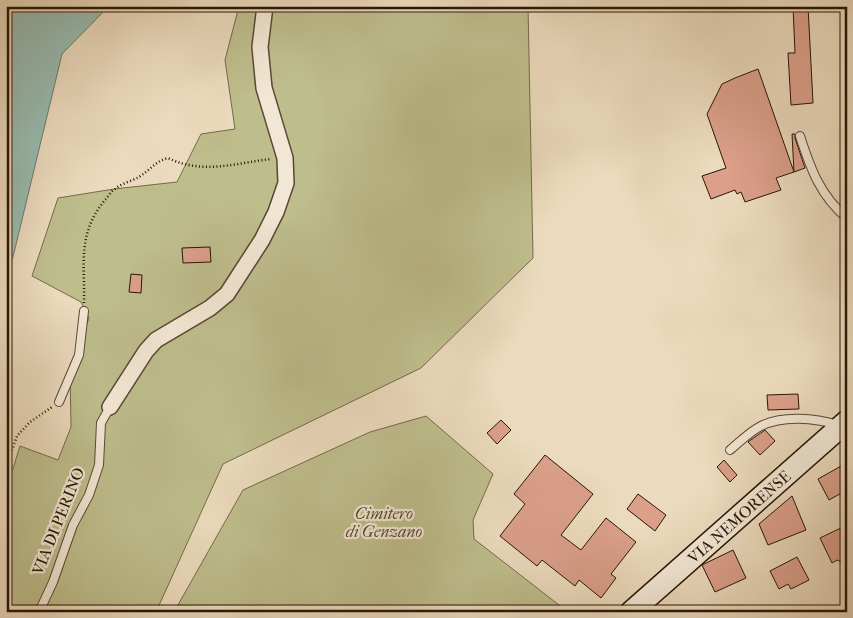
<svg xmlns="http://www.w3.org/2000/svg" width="853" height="618" font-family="'IM FELL French Canon',serif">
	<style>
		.green { fill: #bebd8c; stroke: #736a48 }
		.water { fill: #98bbb0; stroke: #6b796c }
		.building { fill: #db9f8a; stroke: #281605 }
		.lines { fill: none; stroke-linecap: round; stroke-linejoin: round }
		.lane-casing { stroke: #594733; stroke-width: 10 }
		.street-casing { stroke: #594733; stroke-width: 18 }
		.secondary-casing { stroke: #281605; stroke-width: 24 }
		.path { stroke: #281605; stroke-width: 2.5; stroke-dasharray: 1 2.5; stroke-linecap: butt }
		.lane { stroke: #f2e7d4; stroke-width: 8 }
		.street { stroke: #f2e7d4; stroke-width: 15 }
		.secondary { stroke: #f2e7d4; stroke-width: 21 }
		.labels { text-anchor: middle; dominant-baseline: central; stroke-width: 4.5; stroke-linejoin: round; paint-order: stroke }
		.park-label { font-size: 16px; font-style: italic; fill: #55482e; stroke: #f2e7d4 }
		.street-label { font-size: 16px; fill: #281605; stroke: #f2e7d4 }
	</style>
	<rect width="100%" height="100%" fill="#ebdabd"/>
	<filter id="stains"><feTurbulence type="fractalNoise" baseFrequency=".004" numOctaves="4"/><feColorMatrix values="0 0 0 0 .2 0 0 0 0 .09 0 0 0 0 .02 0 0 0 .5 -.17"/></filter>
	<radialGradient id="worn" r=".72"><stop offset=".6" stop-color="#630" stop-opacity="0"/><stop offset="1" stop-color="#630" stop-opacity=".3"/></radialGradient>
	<g class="green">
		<path d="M239,6h289l5,252 -112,110 -198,96 -67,148h-150v-121l14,-45 38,14 13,-33 -1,-55 19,-54 -8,-16 -49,-26 26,-78 56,-9 63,-7 24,-48 34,-5 -10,-69z"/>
		<path d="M426,416l67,58 -20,46 1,19 94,73h-394l69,-122 127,-58z"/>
	</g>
	<path class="water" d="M6,6h103l-47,48 -56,232z"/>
	<g class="building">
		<path d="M793,6h15l5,97 -22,2 -3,-52h7z"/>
		<path d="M758,69l36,103 -18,6 5,12 -36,12 -4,-10 -4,2 -2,-4 -24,9 -9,-23 24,-8 -19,-54 15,-30 13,-6z"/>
		<path d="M792,134h3v4l10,30 -11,4z"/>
		<path d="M210,247l1,15 -28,1 -1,-15z"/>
		<path d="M131,274l11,1 -1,18 -12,-1z"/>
		<path d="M798,394l1,15 -31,1 -1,-15z"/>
		<path d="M501,420l10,10 -14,14 -10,-11z"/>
		<path d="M765,430l10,11 -15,14 -12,-13z"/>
		<path d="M545,455l48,39 -32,41 20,15 25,-32 30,24 -25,32 5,4 -15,20 -22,-18 -4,6 -33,-26 -5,6 -37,-30 25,-32 -11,-10z"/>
		<path d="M724,460l13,15 -7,7 -13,-15z"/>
		<path d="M843,465l4,6v19l-18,10 -11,-21z"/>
		<path d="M638,494l28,21 -11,16 -28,-22z"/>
		<path d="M792,496l14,34 -38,15 -9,-21z"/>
		<path d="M847,525v39l-10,-4 -5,3 -12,-25z"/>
		<path d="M733,550l13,28 -31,14 -13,-27z"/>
		<path d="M797,557l12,23 -18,9 -3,-5 -9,5 -9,-18z"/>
	</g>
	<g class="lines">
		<defs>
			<g id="lane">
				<path d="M800,136c10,31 20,60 47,82"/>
				<path d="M59,402l20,-47 5,-44"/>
				<path d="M730,450c10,-8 19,-18 31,-24 22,-11 54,-8 77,-1"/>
				<path d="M39,612l14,-30 20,-57 16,-30 10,-30 2,-42 9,-16"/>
			</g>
			<path id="street" d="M110,407l36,-56 10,-11 54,-32 17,-14 35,-54 14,-28 10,-29 -1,-25 -21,-70 -4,-41 5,-41"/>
			<g id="secondary">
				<path id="s1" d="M631,612l216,-191"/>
			</g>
		</defs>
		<use href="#lane" class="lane-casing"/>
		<use href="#street" class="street-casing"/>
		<use href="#secondary" class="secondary-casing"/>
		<g class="path">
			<path d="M84,303c1,-40 -7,-69 21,-103 3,-3 6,-9 10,-11 7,-6 17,-8 24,-12 11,-7 17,-16 29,-19 35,17 67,5 103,1"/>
			<path d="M6,467l11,-31 13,-14 22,-15"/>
		</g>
		<use href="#lane" class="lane"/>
		<use href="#street" class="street"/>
		<use href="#secondary" class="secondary"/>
	</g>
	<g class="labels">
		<g class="park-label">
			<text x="384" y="513">Cimitero<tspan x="384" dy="18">di Genzano</tspan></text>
		</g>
		<g class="street-label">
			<text stroke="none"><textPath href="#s1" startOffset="144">VIA NEMORENSE</textPath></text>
			<text transform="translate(58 521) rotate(-68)">VIA DI PERINO</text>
		</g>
	</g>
	<rect width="853" height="618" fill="none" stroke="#ebdabd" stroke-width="25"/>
	<rect x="8" y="8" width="838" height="603" fill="none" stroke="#281605" stroke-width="2.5"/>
	<rect x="12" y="12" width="828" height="593" fill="none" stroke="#281605"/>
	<rect width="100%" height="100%" filter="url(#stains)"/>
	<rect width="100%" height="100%" fill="url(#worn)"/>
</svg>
